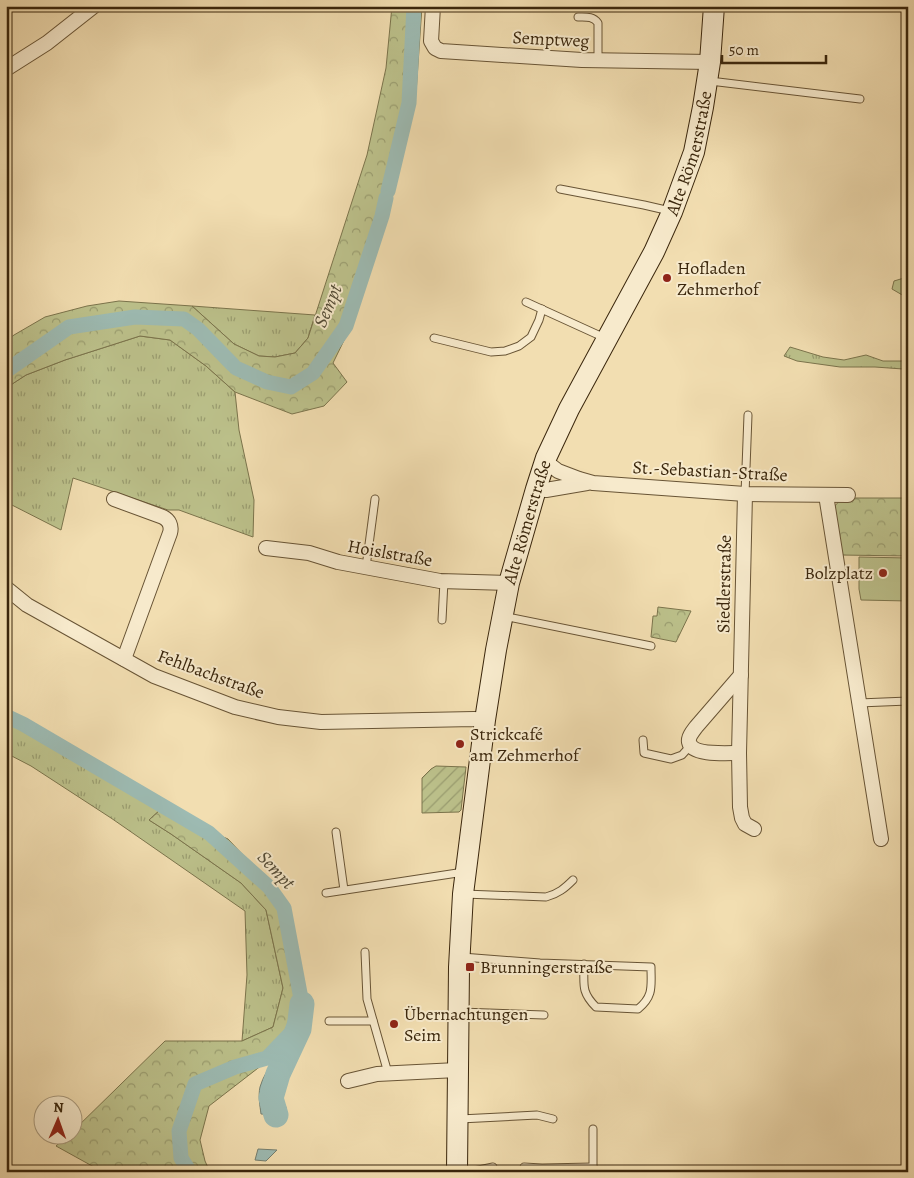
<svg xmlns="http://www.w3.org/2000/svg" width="914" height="1178" font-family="Alegreya,serif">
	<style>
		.grass { fill: url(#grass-tufts); stroke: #7b744c }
		.forest { fill: url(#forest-crowns); stroke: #7b744c }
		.garden { fill: url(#garden-furrows); stroke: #7b744c }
		.pitch { fill: #bcc18b; stroke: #7b744c }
		.water { fill: #9dbbb3; stroke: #757f70 }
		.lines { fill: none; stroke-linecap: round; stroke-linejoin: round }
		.shore { stroke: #6c7060; stroke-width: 1 }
		.canal { stroke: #9dbbb3; stroke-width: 15 }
		.river { stroke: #9dbbb3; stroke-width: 25 }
		.lane-casing { stroke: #685435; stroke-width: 9 }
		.street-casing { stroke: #685435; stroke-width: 16 }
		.secondary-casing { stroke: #3a260c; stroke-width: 22 }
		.lane { stroke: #f7eacc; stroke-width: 7 }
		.street { stroke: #f7eacc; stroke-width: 14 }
		.secondary { stroke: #f7eacc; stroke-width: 20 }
		.poi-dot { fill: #8f2418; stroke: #f7eacc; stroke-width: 2 }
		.labels { text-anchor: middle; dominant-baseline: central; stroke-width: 4; stroke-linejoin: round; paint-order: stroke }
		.street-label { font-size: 18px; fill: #3a260c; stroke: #f7eacc }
		.poi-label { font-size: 18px; fill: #3a260c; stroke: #f7eacc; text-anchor: start }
		.water-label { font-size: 19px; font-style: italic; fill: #534b36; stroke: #f7eacc }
	</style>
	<defs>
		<pattern id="grass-tufts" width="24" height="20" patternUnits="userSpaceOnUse" patternTransform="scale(1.25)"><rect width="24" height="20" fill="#bcc18b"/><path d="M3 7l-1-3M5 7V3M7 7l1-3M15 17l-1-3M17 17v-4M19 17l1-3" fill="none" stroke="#9a9d70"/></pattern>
		<pattern id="forest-crowns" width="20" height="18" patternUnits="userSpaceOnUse" patternTransform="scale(1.25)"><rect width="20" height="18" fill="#bcc18b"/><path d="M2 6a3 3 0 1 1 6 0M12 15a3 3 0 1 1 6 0" fill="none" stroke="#9a9d70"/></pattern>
		<pattern id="garden-furrows" width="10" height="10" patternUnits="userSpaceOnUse" patternTransform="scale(1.25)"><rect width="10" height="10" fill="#bcc18b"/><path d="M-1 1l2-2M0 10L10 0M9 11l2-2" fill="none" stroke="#9a9d70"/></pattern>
	</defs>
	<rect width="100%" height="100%" fill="#f2deb1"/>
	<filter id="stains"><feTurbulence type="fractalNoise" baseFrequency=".004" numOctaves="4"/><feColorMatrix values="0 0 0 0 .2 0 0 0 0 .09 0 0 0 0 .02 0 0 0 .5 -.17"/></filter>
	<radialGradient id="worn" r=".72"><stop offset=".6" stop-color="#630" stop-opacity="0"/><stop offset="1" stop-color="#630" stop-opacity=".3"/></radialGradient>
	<g class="grass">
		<path d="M904,278h4v18h-4l-12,-7 2,-8z"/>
		<path d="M192,306l123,9 -7,23 -13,15 -20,4 -16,-1 -25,-12z"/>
		<path d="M140,336l30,4 36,26 29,26 4,38 15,70 -1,37 -74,-27h-11l-95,-32 -12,52 -55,-28v-114l20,-13 39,-15z"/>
		<path d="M790,347l33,10 21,3 22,-5 17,6h18l7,-1v9h-5l-28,-2h-35l-43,-6 -13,-5z"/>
		<path d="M6,721l154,89 -11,10 22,14 70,49 25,27 17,78 -10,39 -31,14 5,-66 -2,-64 -134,-93 -80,-52 -25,-13z"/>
	</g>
	<g class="forest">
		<path d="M392,6h30l-6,87 -32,132 -32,99 -19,39 14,19 -23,24 -32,8 -57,-22 -29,-26 -36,-26 -30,-4 -75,24 -39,15 -20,13v-47l8,-6 31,-18 42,-11 32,-5 73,5 42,38 25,12 16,1 20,-4 13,-15 59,-183 19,-87z"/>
		<path d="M842,498h66v58l-68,-1 -7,-47z"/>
		<path d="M658,607l33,4 -15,31 -25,-5 2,-21h4z"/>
		<path d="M160,810l68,29 45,48 34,115 -2,33 -43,30 -53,41 -9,34 5,21 5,11h-107l-47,-26 11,-10h5l1,-5 92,-90h77l31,-14 10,-39 -17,-78 -25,-27 -70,-49 -22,-14z"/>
	</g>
	<path class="garden" d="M436,766l30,1 -5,43 -2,2 -37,1v-35l9,-9z"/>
	<path class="pitch" d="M859,557l49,1v43l-47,-1 -2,-11z"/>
	<g class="water">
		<path d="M296,1035l1,14 -12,28 -3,12 1,14 3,4v8l-25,-1c-1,-8 -3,-18 -1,-27 6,-21 23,-35 36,-52z"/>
		<path d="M258,1149l19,1 -11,11 -11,-1z"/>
	</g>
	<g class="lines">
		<path class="shore" d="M282,1059h3l1,2 -9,27 3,20 -2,2h-11c-9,-16 3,-39 15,-51z"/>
		<g class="canal">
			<path d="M388,191l21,-88 5,-97"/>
			<path d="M236,368l31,14 24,5 22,-14 33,-47 36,-110 4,-18"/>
			<path d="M6,371l63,-44 66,-10 49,2 14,10 35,36"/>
			<path d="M6,716l17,8 186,109 60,54 15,21 18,96 -11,29 -24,25 -32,9 -40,17 -16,47 2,27 9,14"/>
		</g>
		<path class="river" d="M276,1115l-5,-17 7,-24 21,-45 3,-25"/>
		<defs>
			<g id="lane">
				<path d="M578,17c8,0 15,-1 20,6v37"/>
				<path d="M710,81l150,18"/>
				<path d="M560,189l84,16 26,6"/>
				<path d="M526,302l79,36"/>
				<path d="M434,338l57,14 14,-1 14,-5 12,-9 8,-17 3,-11"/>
				<path d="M745,494l3,-79"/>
				<path d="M366,567l9,-68"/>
				<path d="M503,616l148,30"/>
				<path d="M442,620l2,-39"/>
				<path d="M859,703l49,-2"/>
				<path d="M643,740l1,13 27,6 11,-4 9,-10"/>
				<path d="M336,832l8,58"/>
				<path d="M326,893l138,-21"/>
				<path d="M464,894l82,3c12,-3 19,-9 27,-17"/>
				<path d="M365,952l2,47 21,74"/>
				<path d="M462,957l78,6 111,4c0,19 3,29 -13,42l-42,-2c-15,-15 -12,-22 -12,-43"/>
				<path d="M461,1012l83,3"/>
				<path d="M329,1021h44"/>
				<path d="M460,1119l77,-4 16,4"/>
				<path d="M524,1167l18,1 51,-1"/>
				<path d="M593,1171v-42"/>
				<path d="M469,1172l24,-5"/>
			</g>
			<g id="street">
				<path d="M433,6l-2,35 4,7 6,3 141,9 128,2"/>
				<path d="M6,69l41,-26 47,-37"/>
				<path d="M545,461l13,10 21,8 14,4 152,11 103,1"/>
				<path d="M536,489l10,1 41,-7"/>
				<path d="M745,494l-6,259 1,54 2,11 3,6 9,5"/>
				<path d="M826,495l55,344"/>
				<path d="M114,499l49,18c6,3 9,9 7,16l-46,126"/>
				<path d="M266,548l43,5 29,9 102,19 69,2"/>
				<path d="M6,588l21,17 127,71 81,31 43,10 43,5 153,-3 11,1"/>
				<path d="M739,753c-11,0 -47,3 -50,-11 -1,-5 4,-11 7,-15l45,-52"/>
				<path d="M348,1081l29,-7 80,-4"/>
			</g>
			<g id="secondary">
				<path id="s1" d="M457,1172l2,-205 4,-73 22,-174 11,-70 13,-67 27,-94 10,-31 23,-49 85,-157 18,-40 22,-60 9,-45 7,-45 4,-56"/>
			</g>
		</defs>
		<use href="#lane" class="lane-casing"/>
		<use href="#street" class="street-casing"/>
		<use href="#secondary" class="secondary-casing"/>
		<use href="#lane" class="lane"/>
		<use href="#street" class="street"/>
		<use href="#secondary" class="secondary"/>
	</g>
	<g class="poi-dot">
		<circle cx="667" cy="278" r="5"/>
		<circle cx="883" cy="573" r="5"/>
		<circle cx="460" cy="744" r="5"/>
		<rect x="465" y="962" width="10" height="10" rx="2.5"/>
		<circle cx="394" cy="1024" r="5"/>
	</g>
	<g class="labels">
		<g class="street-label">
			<text transform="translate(551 39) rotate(3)">Semptweg</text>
			<text stroke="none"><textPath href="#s1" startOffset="1061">Alte Römerstraße</textPath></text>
			<text transform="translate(710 471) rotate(3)">St.-Sebastian-Straße</text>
			<text stroke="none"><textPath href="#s1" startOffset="656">Alte Römerstraße</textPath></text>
			<text transform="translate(390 553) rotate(10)">Hoislstraße</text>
			<text transform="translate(724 584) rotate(-89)">Siedlerstraße</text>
			<text transform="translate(211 674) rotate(20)">Fehlbachstraße</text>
		</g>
		<g class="poi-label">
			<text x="677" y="268">Hofladen<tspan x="677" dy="21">Zehmerhof</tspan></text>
			<text x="873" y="573" text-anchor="end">Bolzplatz</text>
			<text x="470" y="734">Strickcafé<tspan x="470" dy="21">am Zehmerhof</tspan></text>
			<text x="480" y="967">Brunningerstraße</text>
			<text x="404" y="1014">Übernachtungen<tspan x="404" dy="21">Seim</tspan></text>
		</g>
		<g class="water-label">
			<text transform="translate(328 306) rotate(-67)">Sempt</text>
			<text transform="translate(276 870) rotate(47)">Sempt</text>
		</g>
	</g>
	<rect width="914" height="1178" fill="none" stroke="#f2deb1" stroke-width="25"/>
	<rect x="8" y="8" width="899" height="1163" fill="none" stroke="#3a260c" stroke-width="2.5"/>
	<rect x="12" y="12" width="889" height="1153" fill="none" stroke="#3a260c"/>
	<g transform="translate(58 1120) rotate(2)"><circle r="24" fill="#f7eacc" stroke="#ab9c7f"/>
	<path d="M0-4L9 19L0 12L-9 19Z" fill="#8f2418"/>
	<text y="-8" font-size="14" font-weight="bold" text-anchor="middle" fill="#3a260c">N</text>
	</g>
	<path d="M722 55v8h104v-8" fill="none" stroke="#3a260c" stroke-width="2.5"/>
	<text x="729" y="55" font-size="15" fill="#3a260c" stroke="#f7eacc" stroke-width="4" paint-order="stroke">50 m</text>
	<rect width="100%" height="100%" filter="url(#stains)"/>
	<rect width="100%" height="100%" fill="url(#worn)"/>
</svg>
